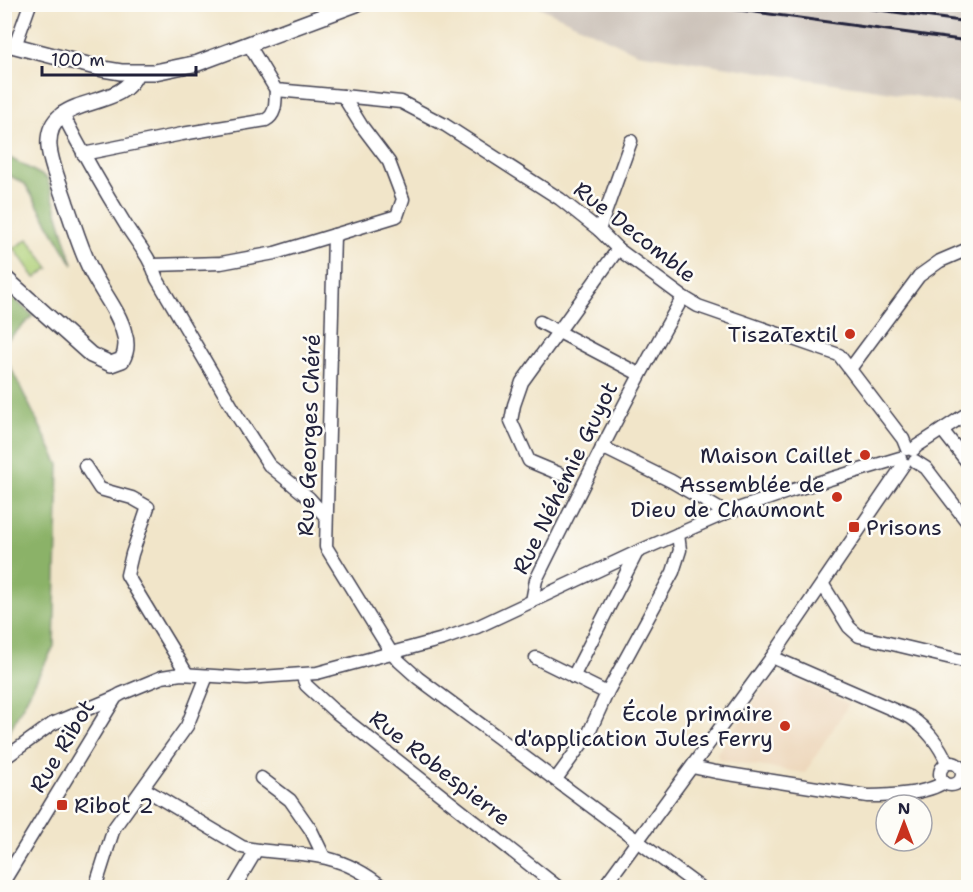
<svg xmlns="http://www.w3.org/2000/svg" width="973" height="892" font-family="'Shantell Sans',sans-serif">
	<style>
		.built { fill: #edd7bb }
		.industrial { fill: #ccc2b9 }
		.green { fill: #afd078; stroke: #68795a; stroke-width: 1.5 }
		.forest { fill: #8bb268; stroke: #566a52; stroke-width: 1.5 }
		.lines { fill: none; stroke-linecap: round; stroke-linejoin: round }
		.minor-casing { stroke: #413f50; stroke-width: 15 }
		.major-casing { stroke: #413f50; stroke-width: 18 }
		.minor { stroke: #fff; stroke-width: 12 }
		.major { stroke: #fff; stroke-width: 15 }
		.rail { stroke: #22223b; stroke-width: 3 }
		.poi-dot { fill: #c8321e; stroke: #fdfcf7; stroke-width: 2 }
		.labels { text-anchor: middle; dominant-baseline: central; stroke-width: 5; stroke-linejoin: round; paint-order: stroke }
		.street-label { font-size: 22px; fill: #22223b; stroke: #fdfcf7 }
		.poi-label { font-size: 22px; fill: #22223b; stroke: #fdfcf7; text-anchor: end }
	</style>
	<rect width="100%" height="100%" fill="#fdfcf7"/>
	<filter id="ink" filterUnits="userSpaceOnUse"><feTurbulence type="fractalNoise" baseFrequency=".0167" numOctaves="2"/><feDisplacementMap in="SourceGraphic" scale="12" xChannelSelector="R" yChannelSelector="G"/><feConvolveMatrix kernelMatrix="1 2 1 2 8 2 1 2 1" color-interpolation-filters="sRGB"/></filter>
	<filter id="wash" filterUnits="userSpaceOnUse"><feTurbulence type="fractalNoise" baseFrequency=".008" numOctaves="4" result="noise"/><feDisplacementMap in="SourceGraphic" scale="24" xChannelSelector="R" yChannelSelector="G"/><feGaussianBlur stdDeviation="1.35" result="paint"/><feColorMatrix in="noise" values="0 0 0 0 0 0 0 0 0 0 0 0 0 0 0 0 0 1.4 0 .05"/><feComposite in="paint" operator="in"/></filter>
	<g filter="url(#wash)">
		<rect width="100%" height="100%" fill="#f1e5c9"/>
		<path class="built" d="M785,675l64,29 -44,69 -86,-13 -2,-7 51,-71 4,-4 3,2z"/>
		<path class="industrial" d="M946,5l22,3v98l-63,-12 -268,-41 -102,-48z"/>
		<path class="green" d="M28,239l21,29 -14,10 -21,-30z"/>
		<g class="forest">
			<path d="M5,151l3,6 39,21 26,87 -48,-81 -20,-11z"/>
			<path d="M5,291l28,25 -28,26z"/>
			<path d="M5,356l54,109 -5,181 -49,94z"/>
		</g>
	</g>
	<g filter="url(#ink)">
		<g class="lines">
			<defs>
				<g id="minor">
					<path d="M15,46l15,-42"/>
					<path d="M343,96l58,6 44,23 115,74 39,31 19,19 65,48 15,9 141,49 64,84 4,10"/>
					<path d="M62,113c20,39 42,77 65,114 11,17 24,32 30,52l81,138 31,48 40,33 17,19"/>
					<path d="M83,154l99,-20 84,-14c11,-6 9,-19 10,-30"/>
					<path d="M599,230l32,-89"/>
					<path d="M334,235l-8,312 63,102 10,12 19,17 283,210"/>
					<path d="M153,265l68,-2 54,-10 122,-37 6,-17 -14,-37 -28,-37 -18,-29 -67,-6 -27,-45"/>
					<path d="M540,322l99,52"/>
					<path d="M850,369l69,-93 21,-15 28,-12"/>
					<path d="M942,430l26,33"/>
					<path d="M602,447l69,34 55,32"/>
					<path d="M913,450l4,-4 51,-33"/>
					<path d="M915,461l11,7 42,55"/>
					<path d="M85,466l15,23 32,9 16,9 -16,47 -5,21 60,99"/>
					<path d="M560,474l-31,-13 -18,-40 3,-16 8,-23 96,-133"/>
					<path d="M823,585l26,42 10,9 109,26"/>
					<path d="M532,601l4,-21c47,-95 94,-190 147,-283"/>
					<path d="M772,657l138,60c16,11 30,28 37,46"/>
					<path d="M536,658l71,35"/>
					<path d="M302,675l4,10 26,24 227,179"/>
					<path d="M573,677l64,-125"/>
					<path d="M9,755l43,-31 64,-27"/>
					<circle cx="951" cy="774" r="11"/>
					<path d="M692,767l24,5 152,24c20,0 60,-2 76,-14"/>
					<path d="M261,778l29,22 21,30 13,27"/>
					<path d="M556,779l32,-44 19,-42 66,-121 7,-22 -2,-16"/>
					<path d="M143,788l99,59c27,7 56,4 84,11 21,5 41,16 58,30"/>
					<path d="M4,881l112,-184 5,-3 41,-17 19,-3 66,4 70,-5 126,-34 34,-12 160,-75 89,-39 64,-22 110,-33"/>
					<path d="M95,888l19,-60 73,-102 20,-50"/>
					<path d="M234,888l22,-37"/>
					<path d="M603,888l169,-231 132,-193"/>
				</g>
				<g id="major">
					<path d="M4,43l99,26 18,3h34l43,-9 158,-59"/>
					<path d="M4,277l87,78 20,9 11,-4c5,-9 5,-18 2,-27 -5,-21 -22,-41 -32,-61 -11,-21 -18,-46 -26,-68 -6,-19 -15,-38 -17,-57 -4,-56 73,-34 87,-74"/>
				</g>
			</defs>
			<use href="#minor" class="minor-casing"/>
			<use href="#major" class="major-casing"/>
			<use href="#minor" class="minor"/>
			<use href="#major" class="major"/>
			<g class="rail">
				<path d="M677,4l71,7 220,30"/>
				<path d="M835,4l133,18"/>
			</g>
		</g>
	</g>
	<g class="poi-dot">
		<circle cx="850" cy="334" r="6"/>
		<circle cx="865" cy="455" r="6"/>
		<circle cx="837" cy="497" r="6"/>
		<rect x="848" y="521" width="12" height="12" rx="3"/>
		<circle cx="785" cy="726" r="6"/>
		<rect x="56" y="799" width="12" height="12" rx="3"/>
	</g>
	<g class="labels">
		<g class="street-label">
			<text transform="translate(635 232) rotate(38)">Rue Decomble</text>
			<text transform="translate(309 435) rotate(-88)">Rue Georges Chéré</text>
			<text transform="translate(565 478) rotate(-64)">Rue Néhémie Guyot</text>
			<text transform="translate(62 746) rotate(-59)">Rue Ribot</text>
			<text transform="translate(440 768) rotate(38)">Rue Robespierre</text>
		</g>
		<g class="poi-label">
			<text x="838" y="334">TiszaTextil</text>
			<text x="853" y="455">Maison Caillet</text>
			<text x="825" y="484">Assemblée de<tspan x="825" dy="25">Dieu de Chaumont</tspan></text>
			<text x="866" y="527" text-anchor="start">Prisons</text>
			<text x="773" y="713">École primaire<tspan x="773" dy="25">d'application Jules Ferry</tspan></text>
			<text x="74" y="805" text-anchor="start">Ribot 2</text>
		</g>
	</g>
	<rect width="973" height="892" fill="none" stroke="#fdfcf7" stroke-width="24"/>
	<g transform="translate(904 823)"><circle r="28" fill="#fdfcf7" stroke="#a5a5ac" stroke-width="1.5"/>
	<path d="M0-4.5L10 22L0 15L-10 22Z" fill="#c8321e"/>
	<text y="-9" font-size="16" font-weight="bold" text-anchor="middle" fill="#22223b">N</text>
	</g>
	<path d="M42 66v9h154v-9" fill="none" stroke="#22223b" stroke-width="3"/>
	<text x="51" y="66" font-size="18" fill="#22223b" stroke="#fdfcf7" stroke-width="4.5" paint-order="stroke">100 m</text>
</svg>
